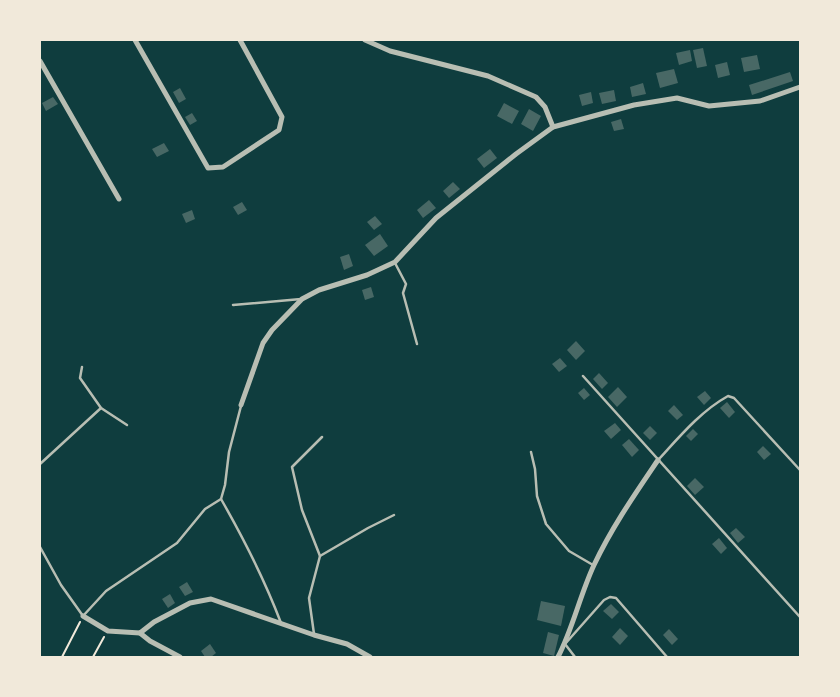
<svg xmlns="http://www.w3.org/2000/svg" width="840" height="697" font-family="'Crimson Pro',serif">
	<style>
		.building { fill: #486865 }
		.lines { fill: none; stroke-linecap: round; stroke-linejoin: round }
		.path { stroke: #f1e9da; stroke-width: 2 }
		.service { stroke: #b8beb3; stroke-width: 2.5 }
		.minor { stroke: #b8beb3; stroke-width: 5 }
	</style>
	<rect width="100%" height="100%" fill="#0f3d3e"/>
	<g class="building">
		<path d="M703,48l4,18 -10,2 -4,-18z"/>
		<path d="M690,50l2,11 -13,4 -3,-12z"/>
		<path d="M757,55l3,14 -16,3 -3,-14z"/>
		<path d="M727,62l3,13 -12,3 -3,-13z"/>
		<path d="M674,69l4,14 -18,5 -4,-15z"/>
		<path d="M790,72l3,9 -41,14 -3,-10z"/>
		<path d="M643,83l3,11 -14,3 -2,-10z"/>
		<path d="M180,88l6,11 -7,4 -6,-11z"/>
		<path d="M614,90l2,11 -14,3 -3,-11z"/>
		<path d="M591,92l2,11 -11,3 -3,-11z"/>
		<path d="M53,97l5,7 -12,7 -4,-8z"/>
		<path d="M504,103l15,8 -7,13 -15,-8z"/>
		<path d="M529,109l12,7 -8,15 -12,-7z"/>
		<path d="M192,113l5,8 -7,4 -5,-8z"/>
		<path d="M621,119l3,10 -10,2 -3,-9z"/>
		<path d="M164,143l5,8 -12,6 -5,-8z"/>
		<path d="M490,149l7,9 -13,10 -7,-9z"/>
		<path d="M453,182l7,7 -11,9 -6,-7z"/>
		<path d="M429,200l7,8 -13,10 -6,-8z"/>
		<path d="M242,202l5,8 -9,5 -5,-8z"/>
		<path d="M192,210l3,9 -9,4 -4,-9z"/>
		<path d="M375,216l7,8 -8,6 -7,-8z"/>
		<path d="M380,234l8,12 -14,10 -9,-11z"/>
		<path d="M349,254l4,12 -9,4 -4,-13z"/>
		<path d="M371,287l3,10 -9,3 -3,-10z"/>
		<path d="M576,341l9,10 -9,9 -9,-10z"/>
		<path d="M560,358l7,8 -8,6 -7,-8z"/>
		<path d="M599,373l9,10 -6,6 -9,-10z"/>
		<path d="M618,387l9,10 -10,10 -9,-10z"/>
		<path d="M584,388l6,7 -6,5 -6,-7z"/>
		<path d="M705,391l6,7 -7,7 -7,-8z"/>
		<path d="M727,402l8,10 -6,6 -9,-10z"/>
		<path d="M674,405l9,10 -6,5 -9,-9z"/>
		<path d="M615,423l6,7 -10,9 -7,-8z"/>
		<path d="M650,426l7,7 -7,7 -7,-7z"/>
		<path d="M693,429l5,5 -7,7 -5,-5z"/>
		<path d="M629,439l10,11 -7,7 -10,-12z"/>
		<path d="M763,446l8,8 -7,6 -7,-8z"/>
		<path d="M695,478l9,9 -9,8 -8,-9z"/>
		<path d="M736,528l9,9 -7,6 -8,-10z"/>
		<path d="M719,538l8,10 -6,6 -9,-10z"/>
		<path d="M187,582l6,10 -8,4 -6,-9z"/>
		<path d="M170,594l5,9 -7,5 -6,-9z"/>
		<path d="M541,601l24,5 -4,20 -24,-6z"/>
		<path d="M611,604l8,8 -7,7 -9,-8z"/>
		<path d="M620,628l8,8 -8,9 -8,-8z"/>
		<path d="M669,629l9,10 -6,6 -9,-10z"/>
		<path d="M548,632l11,3 -5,21 -11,-3z"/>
		<path d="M210,644l6,9 -5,4h-6l-4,-6z"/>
	</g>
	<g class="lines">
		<g class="path">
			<path d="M62,657l18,-35"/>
			<path d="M93,657l11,-20"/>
		</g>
		<g class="service">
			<path d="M395,263l11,21 -3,9 14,51"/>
			<path d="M233,305l68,-6"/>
			<path d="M82,367l-2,11 21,30"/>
			<path d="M583,376l217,241"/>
			<path d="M531,452l4,17 2,27 9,28 23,27 24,14"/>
			<path d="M659,459c21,-23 42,-48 69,-63l6,2 66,72"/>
			<path d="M40,464l61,-56 26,17"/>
			<path d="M221,499c24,42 43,79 60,124"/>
			<path d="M40,547l21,38 22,31 23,-25 71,-48 28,-34 16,-10 4,-14 4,-33 12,-46"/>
			<path d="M320,556l48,-28 26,-13"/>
			<path d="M314,634l-5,-36 11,-42 -18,-46 -10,-43 30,-30"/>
			<path d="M575,657l-10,-13 39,-44 6,-3 6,1 51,59"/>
		</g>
		<g class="minor">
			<path d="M135,40l73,128 15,-1 56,-37 3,-13 -42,-77"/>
			<path d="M365,40l25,11 98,25 48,21 9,10 8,20"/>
			<path d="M40,61l79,138"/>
			<path d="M241,405l22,-62 9,-13 30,-31 17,-9 48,-15 28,-13 41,-44 80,-64 37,-27 81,-22 43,-7 32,8 51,-5 40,-14"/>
			<path d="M83,616l25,15 32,2 14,-11 36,-19 21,-4 103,36 33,9 23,13"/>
			<path d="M140,633l10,8 30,16"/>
			<path d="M558,657c15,-29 22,-62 36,-92 18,-38 41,-71 64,-105"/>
		</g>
	</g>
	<rect width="840" height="697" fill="none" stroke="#f1e9da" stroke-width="82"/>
</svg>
